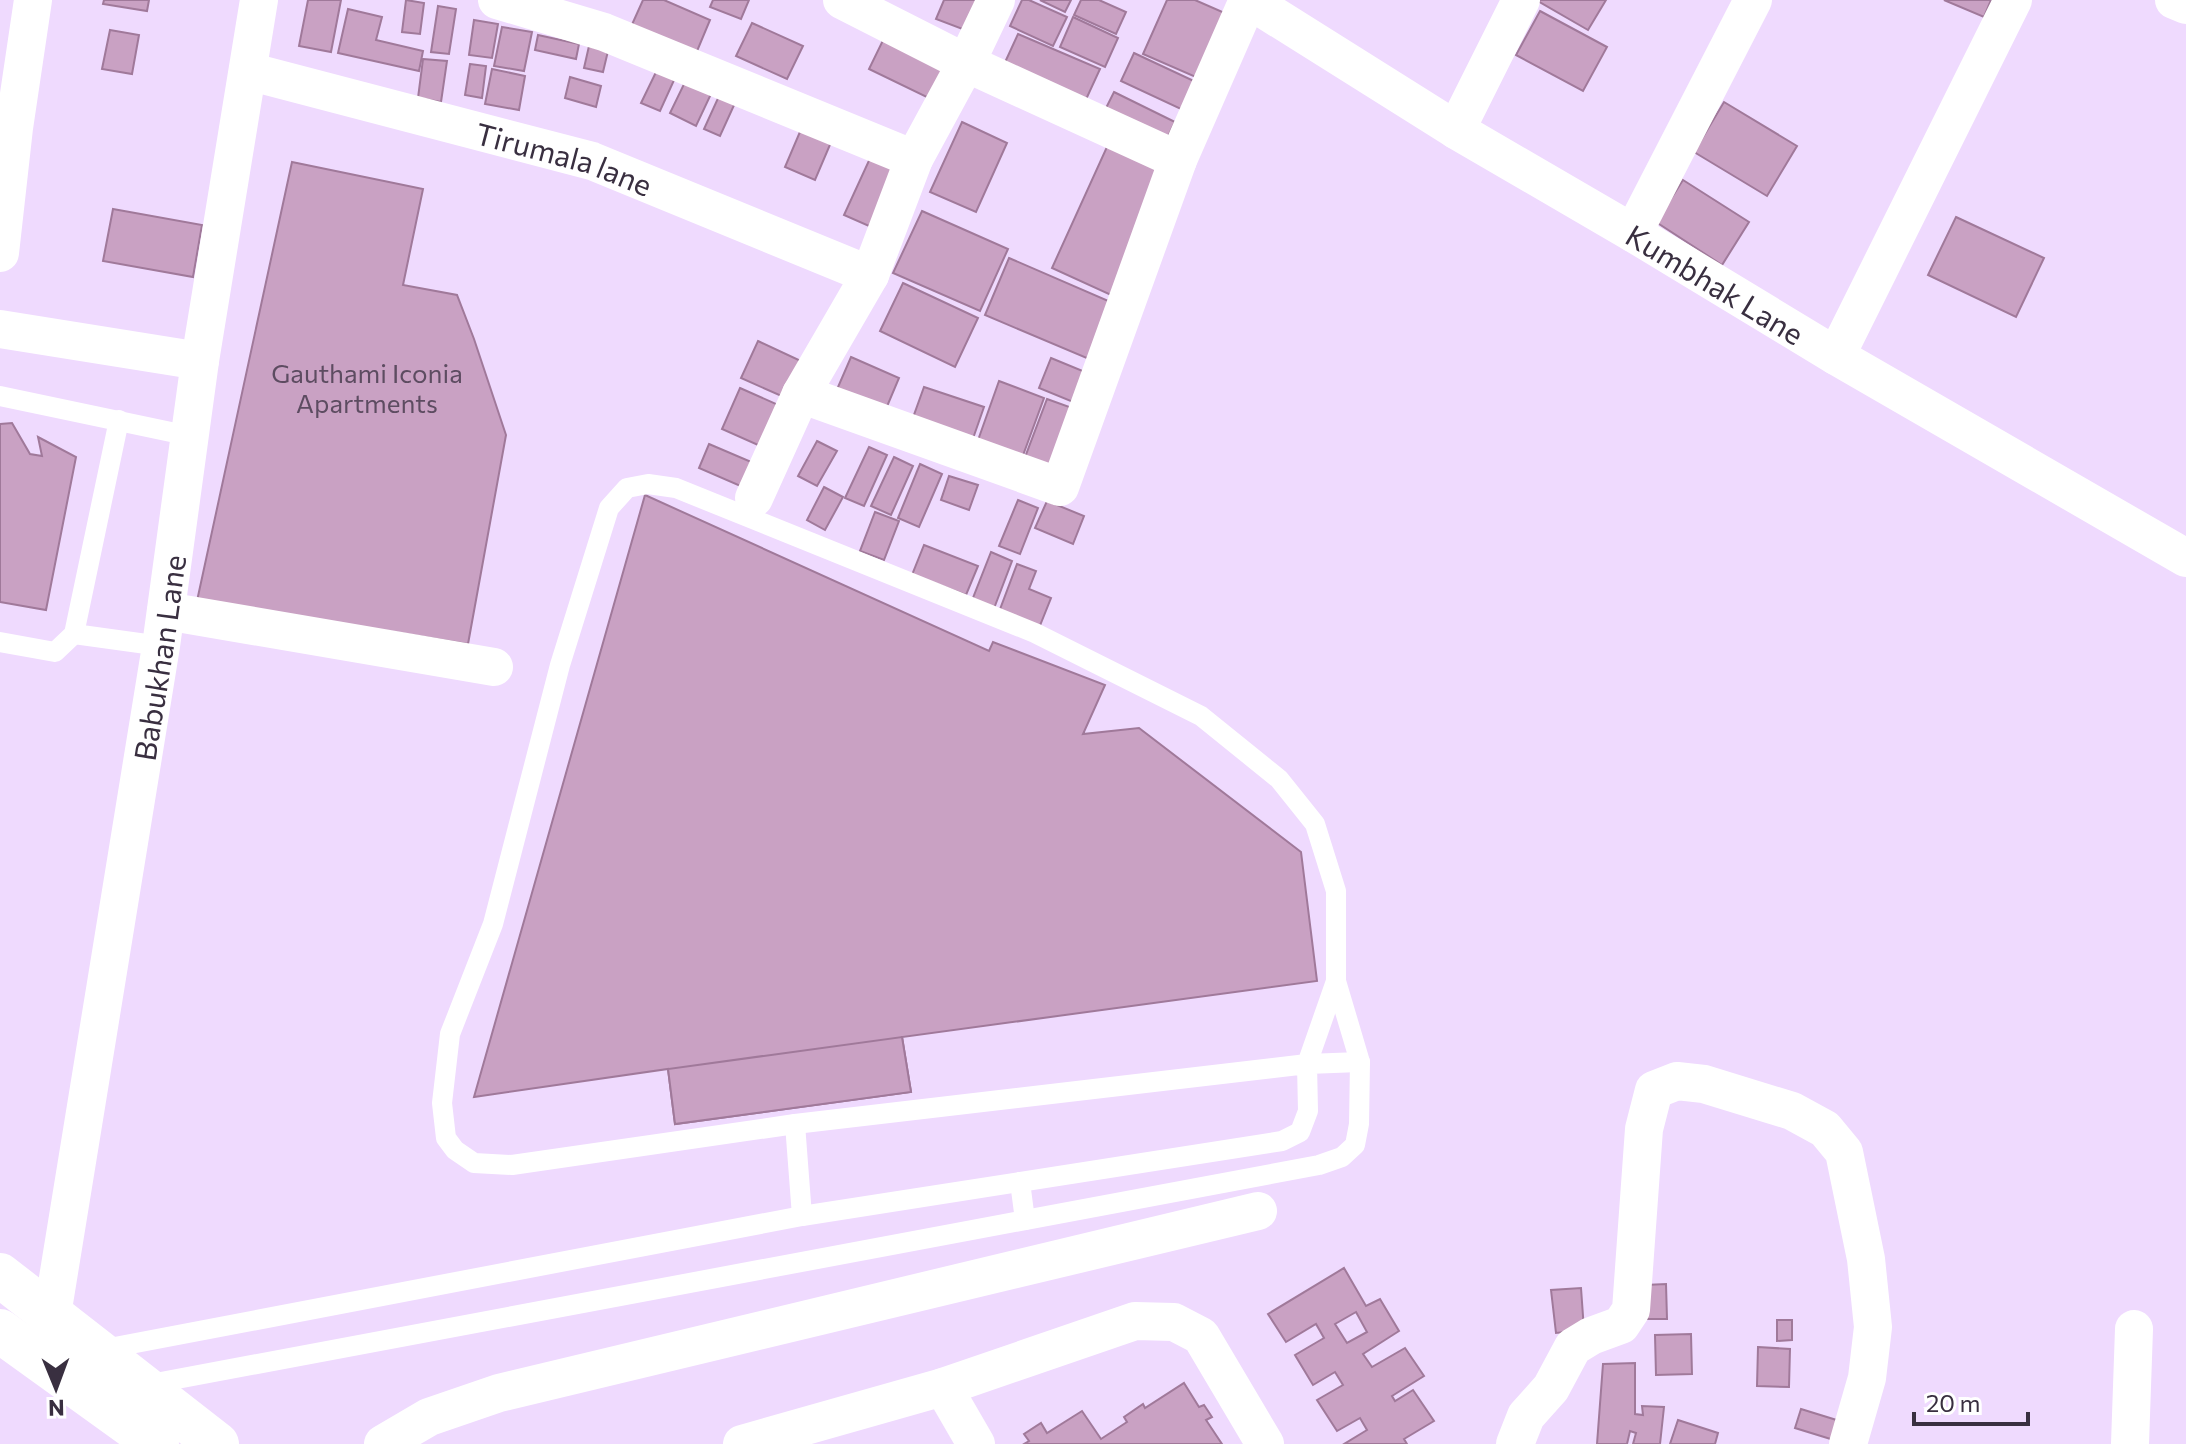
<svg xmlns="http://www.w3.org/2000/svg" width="2186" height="1444" font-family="Commissioner,sans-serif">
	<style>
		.building { fill: #c9a1c3; stroke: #a0799a; stroke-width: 2; fill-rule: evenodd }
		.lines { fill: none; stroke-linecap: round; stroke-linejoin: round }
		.service { stroke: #fff; stroke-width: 20 }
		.minor { stroke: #fff; stroke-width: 38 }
		.secondary { stroke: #fff; stroke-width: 44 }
		.labels { text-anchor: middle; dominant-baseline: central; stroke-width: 7; stroke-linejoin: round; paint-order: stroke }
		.number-label { font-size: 26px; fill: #5d4c61 }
		.street-label { font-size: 30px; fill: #392f40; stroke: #fff }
	</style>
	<rect width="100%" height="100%" fill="#efdafe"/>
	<g class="building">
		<path d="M104,0h45l-2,11 -44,-7z"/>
		<path d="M308,0h33l-10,52 -32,-6z"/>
		<path d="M406,0l18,3 -4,31 -18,-2z"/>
		<path d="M643,0h21l46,20 -15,36 -65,-27z"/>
		<path d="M713,0h36l-8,19 -31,-12z"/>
		<path d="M944,0h42l-13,33 -37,-14z"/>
		<path d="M1022,0h7l38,17 -14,29 -43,-20z"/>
		<path d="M1040,0h31l-6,12z"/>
		<path d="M1081,0h18l27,12 -10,22 -42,-19z"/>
		<path d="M1167,0h28l32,14 -29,64 -55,-24z"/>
		<path d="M1536,0h70l-18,30z"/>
		<path d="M1944,0h47l-7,17z"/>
		<path d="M438,6l18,3 -7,45 -18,-2z"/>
		<path d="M348,9l34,8 -6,23 47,11 -4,20 -81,-18z"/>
		<path d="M1540,11l67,36 -24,44 -67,-36z"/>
		<path d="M1073,17l45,21 -13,29 -45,-20z"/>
		<path d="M474,20l24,4 -6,34 -23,-3z"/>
		<path d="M752,23l51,23 -16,33 -51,-23z"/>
		<path d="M502,27l30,5 -8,39 -30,-5z"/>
		<path d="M110,30l29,5 -7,39 -30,-5z"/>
		<path d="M888,30l70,34 -19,39 -70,-34z"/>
		<path d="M1018,34l82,35 -17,37 -82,-35z"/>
		<path d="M538,35l41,9 -3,15 -41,-9z"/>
		<path d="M589,46l19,5 -5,21 -19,-4z"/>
		<path d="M1134,53l62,29 -13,28 -62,-29z"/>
		<path d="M423,59l24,2 -6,41 -23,-4z"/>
		<path d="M470,64l16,2 -4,32 -17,-3z"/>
		<path d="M492,69l33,7 -6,34 -34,-6z"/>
		<path d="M657,70l18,8 -15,33 -19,-8z"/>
		<path d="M570,77l31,9 -5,21 -31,-9z"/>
		<path d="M685,82l26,12 -15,32 -26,-13z"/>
		<path d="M1114,92l61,30 -11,23 -62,-29z"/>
		<path d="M719,96l16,7 -15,33 -16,-7z"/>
		<path d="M1724,102l73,44 -30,50 -73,-44z"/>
		<path d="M962,122l45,21 -31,69 -46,-20z"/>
		<path d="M802,127l30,13 -17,40 -30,-13z"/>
		<path d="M1111,138l60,26 -60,131 -59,-27z"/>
		<path d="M872,154l35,15 -29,61 -34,-15z"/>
		<path d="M292,162l131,27 -20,96 54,10 17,44 32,96 -38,209 -271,-43z"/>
		<path d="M1683,180l66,42 -27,43 -66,-43z"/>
		<path d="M113,209l89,16 -9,52 -90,-16z"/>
		<path d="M922,211l86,38 -28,62 -87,-38z"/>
		<path d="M1956,217l88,41 -28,59 -88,-42z"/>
		<path d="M1009,258l104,45 -24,56 -104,-44z"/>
		<path d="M903,283l75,35 -23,49 -75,-36z"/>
		<path d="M758,341l45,21 -17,36 -45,-20z"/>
		<path d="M851,357l48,21 -16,38 -48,-22z"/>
		<path d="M1051,358l39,16 -12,30 -39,-16z"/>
		<path d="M999,381l45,17 -22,60 -45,-15z"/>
		<path d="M924,387l60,20 -14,40 -60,-21z"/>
		<path d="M740,388l45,20 -18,41 -45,-20z"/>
		<path d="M1047,399l28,10 -23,61 -28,-10z"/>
		<path d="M12,423l18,31 12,2 -4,-19 38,20 -30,153 -46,-8v-178z"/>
		<path d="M817,441l20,10 -20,35 -19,-10z"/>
		<path d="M709,444l47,20 -11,24 -46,-20z"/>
		<path d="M869,447l18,8 -23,51 -19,-8z"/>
		<path d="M894,457l19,9 -22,49 -20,-9z"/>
		<path d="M920,464l22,10 -23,53 -21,-9z"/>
		<path d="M949,476l29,9 -9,25 -28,-10z"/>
		<path d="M824,487l19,10 -18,33 -18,-10z"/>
		<path d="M645,495l344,156 4,-9 112,43 -22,49 56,-6 162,124 16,129 -415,56 9,55 -236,32 -7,-55 -194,28z"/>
		<path d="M1018,500l20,8 -18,46 -21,-8z"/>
		<path d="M1047,501l37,15 -11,28 -38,-16z"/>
		<path d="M875,512l24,9 -15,39 -24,-9z"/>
		<path d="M924,545l54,21 -12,29 -54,-20z"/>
		<path d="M991,552l21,9 -19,50 -22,-8z"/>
		<path d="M1017,564l19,7 -7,18 22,9 -12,30 -40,-16z"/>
		<path d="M902,1037l9,55 -236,32 -7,-55z"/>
		<path d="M1344,1268l22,38 14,-7 19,32 -36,23 9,13 33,-19 19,28 -32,20 3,5 18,-11 21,31 -30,18 3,5h-63l23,-14 -7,-12 -23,13 -20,-31 26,-15 -8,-13 -22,13 -18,-30 29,-17 -8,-14 -30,18 -18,-28zM1356,1312l11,20 -20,11 -12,-19z"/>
		<path d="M1666,1284l1,35h-22v-34z"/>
		<path d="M1581,1288l3,42 -28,3 -5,-43z"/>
		<path d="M1777,1320h15v20l-15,1z"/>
		<path d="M1691,1334l1,40 -36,1 -1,-40z"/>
		<path d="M1758,1347l32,2 -1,38 -32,-1z"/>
		<path d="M1635,1363v51l8,1 -1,-9 22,1 -4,37h-27l3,-11 -6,-2 -3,13h-30l6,-80z"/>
		<path d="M1184,1383l15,24 5,-2 8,12 -6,3 16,24h-198l5,-3 -5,-7 17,-11 6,10 35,-22 19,28 26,-17 -3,-5 19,-13 2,4z"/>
		<path d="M1801,1409l42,13 -6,19 -42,-13z"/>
		<path d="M1678,1420l40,13 -3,11h-45z"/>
	</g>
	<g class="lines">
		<g class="service">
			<path d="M0,396l190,40"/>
			<path d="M74,634l87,12"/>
			<path d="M0,642l55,10 19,-18 45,-214"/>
			<path d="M795,1124l7,92"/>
			<path d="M1020,1182l5,38"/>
			<path d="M99,1350l703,-134 480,-75 18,-9 8,-21 -1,-47 29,-83v-90l-21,-67 -36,-45 -78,-63 -166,-83 -359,-145 -28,-4 -21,4 -18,20 -49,157 -67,259 -43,110 -8,69 4,35 9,12 19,13 38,2 283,-41 512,-60 53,-2"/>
			<path d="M145,1385l1174,-220 23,-8 13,-12 4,-21 1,-62 -24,-81"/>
		</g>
		<g class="minor">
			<path d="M497,0l107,32 310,127"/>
			<path d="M842,0l124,63 212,97"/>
			<path id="s1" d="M1249,0l207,130 177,103 203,123 350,202"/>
			<path d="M2174,0l12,5"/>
			<path id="s2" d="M248,71l344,90 278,114"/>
			<path d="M1456,130l65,-130"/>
			<path d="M1633,233l120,-233"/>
			<path d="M0,253l14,-125 19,-128"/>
			<path d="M0,329l200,32"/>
			<path d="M1836,356l177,-356"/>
			<path d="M801,394l259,93 118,-327 70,-160"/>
			<path d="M754,498l47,-104 69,-119 44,-116 52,-96 30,-63"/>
			<path d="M166,611l328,56"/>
			<path id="s3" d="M52,1315l109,-669 39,-285 59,-361"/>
			<path d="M943,1387l33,57"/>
			<path d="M383,1444l46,-27 70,-24 759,-182"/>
			<path d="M742,1444l201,-57 192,-66 39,1 27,14 64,108"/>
			<path d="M1515,1444l11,-28 25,-28 22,-41 18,-11 30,-11 10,-15 13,-181 10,-39 23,-9 27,3 88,27 33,18 19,23 22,107 7,68 -6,51 -19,66"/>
			<path d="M2130,1444l4,-115"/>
		</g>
		<g class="secondary">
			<path d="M0,1275l217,169"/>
			<path d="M0,1331l157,113"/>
		</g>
	</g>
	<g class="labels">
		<g class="number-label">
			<text x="367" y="372">Gauthami Iconia<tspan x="367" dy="30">Apartments</tspan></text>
		</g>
		<g class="street-label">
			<text stroke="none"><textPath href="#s2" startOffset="328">Tirumala lane</textPath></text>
			<text stroke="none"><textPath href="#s1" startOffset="546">Kumbhak Lane</textPath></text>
			<text stroke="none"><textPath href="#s3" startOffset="666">Babukhan Lane</textPath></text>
		</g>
	</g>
	<g transform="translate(56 1388) rotate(179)" stroke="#ffffff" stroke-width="6" paint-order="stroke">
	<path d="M0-6L14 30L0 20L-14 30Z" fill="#392f40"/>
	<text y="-12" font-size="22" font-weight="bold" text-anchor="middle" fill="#392f40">N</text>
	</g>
	<path d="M1914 1412v12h114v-12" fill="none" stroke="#392f40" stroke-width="4"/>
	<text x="1926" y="1412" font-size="24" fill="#392f40" stroke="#ffffff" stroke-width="6" paint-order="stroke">20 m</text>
</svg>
